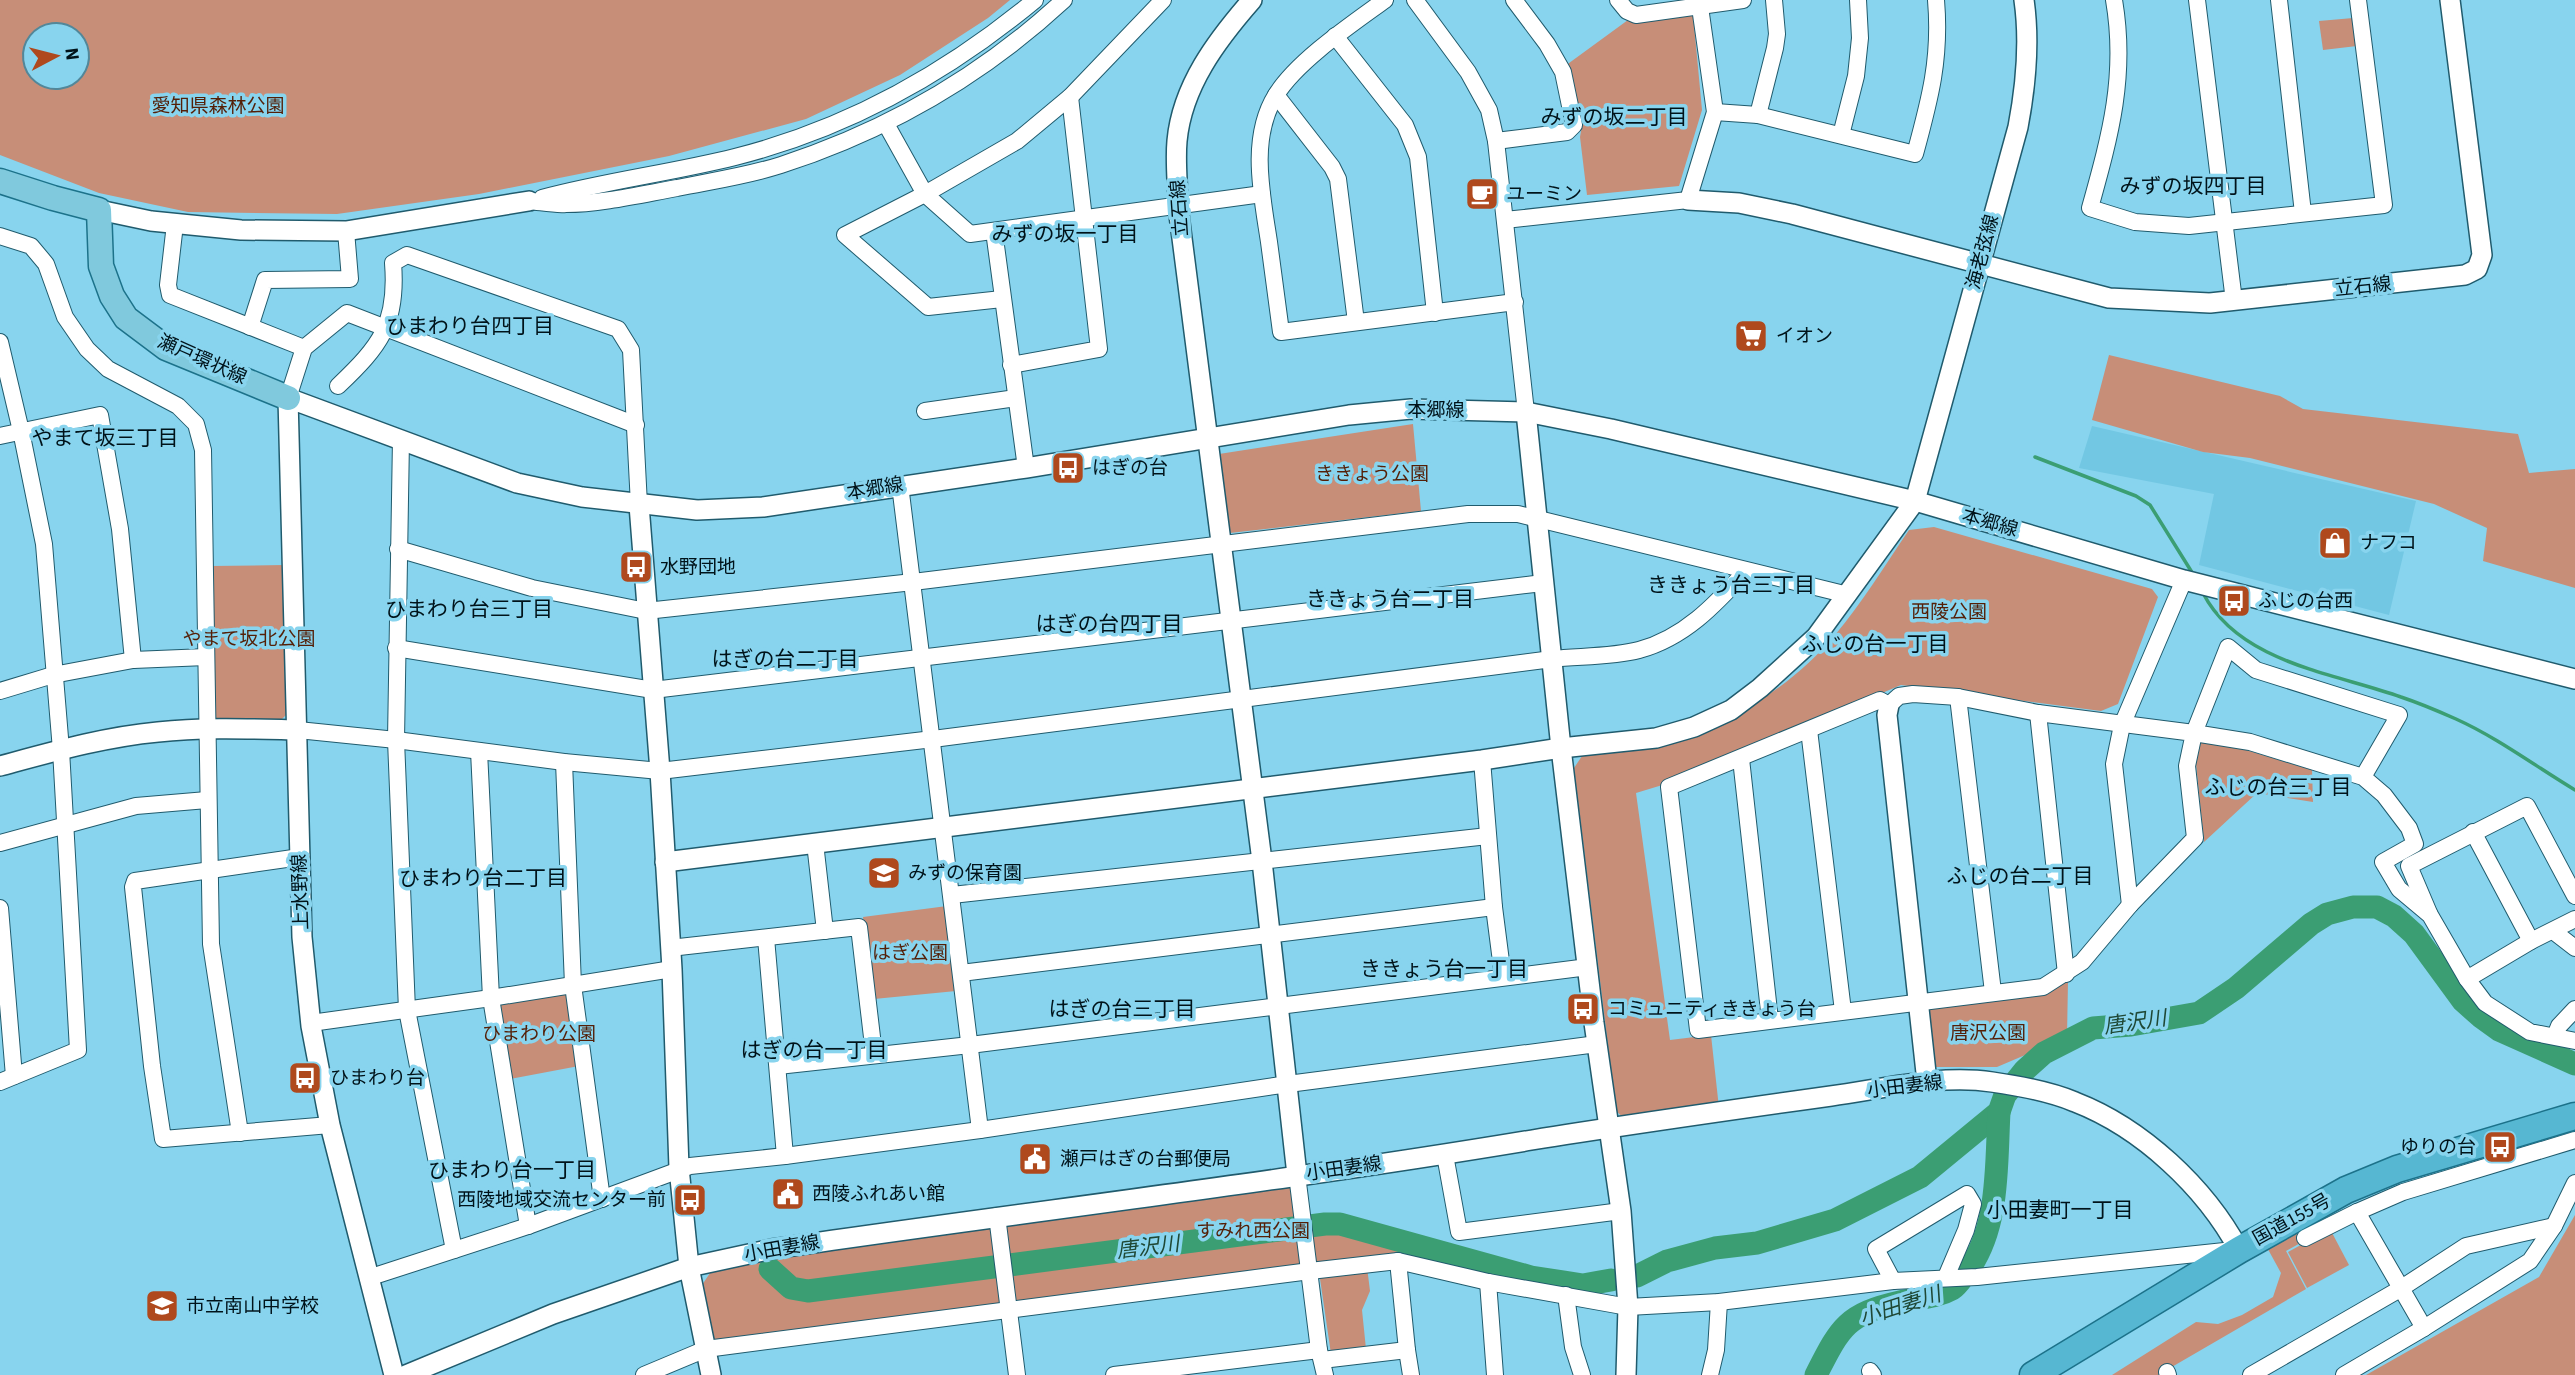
<svg xmlns="http://www.w3.org/2000/svg" width="2575" height="1375" font-family="'Source Sans 3','Noto Sans JP',sans-serif">
	<style>
		.built { fill: #72c7e3 }
		.green { fill: #c78e78; fill-rule: evenodd }
		.lines { fill: none; stroke-linecap: round; stroke-linejoin: round }
		.stream { stroke: #3b9e73; stroke-width: 3.5 }
		.river { stroke: #3b9e73; stroke-width: 23 }
		.minor-casing { stroke: #205b6d; stroke-width: 18 }
		.tertiary-casing { stroke: #205b6d; stroke-width: 22 }
		.primary-casing { stroke: #1c728a; stroke-width: 27 }
		.trunk-casing { stroke: #1c728a; stroke-width: 29 }
		.minor { stroke: #fff; stroke-width: 16 }
		.tertiary { stroke: #fff; stroke-width: 19 }
		.primary { stroke: #80c9dd; stroke-width: 24 }
		.trunk { stroke: #56b7d2; stroke-width: 26 }
		.labels { text-anchor: middle; dominant-baseline: central; stroke-width: 7; stroke-linejoin: round; paint-order: stroke }
		.park-label { font-size: 19px; fill: #541f07; stroke: #88d4ee }
		.poi-label { font-size: 19px; fill: #00131a; stroke: #88d4ee; text-anchor: start }
		.street-label { font-size: 19px; fill: #00131a; stroke: #88d4ee }
		.neighbourhood-label { font-size: 21px; fill: #00131a; stroke: #88d4ee }
		.water-label { font-size: 21px; font-style: italic; fill: #1f4835; stroke: #88d4ee }
	</style>
	<rect width="100%" height="100%" fill="#88d4ee"/>
	<path class="built" d="M2092,426l324,75 -27,114 -190,-50 15,-71 -135,-26z"/>
	<g class="green">
		<path d="M0,0h1010l-22,18 -88,57 -94,44 -137,37 -190,38 -142,20 -149,-2 -89,-19 -99,-38zM77,35v42h-42v-42z"/>
		<path d="M1693,14l9,96 -23,76 -92,9 -7,-58 2,-11 -17,-60 63,-46z"/>
		<path d="M2353,18l4,28 -34,4 -4,-29z"/>
		<path d="M2109,355l171,41 23,13 215,25 11,39 46,-4v119l-92,-27 4,-33 -53,-24 -184,-46 -47,-6 -111,-32z"/>
		<path d="M1413,424l8,87 -191,22 -11,-79z"/>
		<path d="M1934,527l218,62 6,8 -40,107 -17,7 -200,-26 -232,98 -33,10 34,247 41,-5 8,73 -92,13 -11,-10 -42,-343 8,-12c19,-2 40,-3 59,-7 74,-17 145,-55 194,-114 27,-32 50,-70 74,-105z"/>
		<path d="M284,565l5,147 -9,9 -63,2 -4,-5 -2,-152z"/>
		<path d="M2201,742l42,7 69,21 1,32 -56,-9 -53,49 -8,-78z"/>
		<path d="M947,906l9,85 -82,8 -11,-82z"/>
		<path d="M2068,981l-1,56 -70,30h-61l-11,-60 121,-14z"/>
		<path d="M568,992l11,74 -69,13 -11,-76z"/>
		<path d="M1286,1184l9,6 6,41 34,-4 65,18v10l-34,4 4,32 -8,19 4,39 -35,5 -13,-89 -599,78 -8,-6 -9,-52 8,-12 27,-10z"/>
		<path d="M2575,1215v160h-209l173,-98z"/>
		<path d="M2295,1224l9,17 -18,10 20,38 -148,86h-46l84,-53 22,2 24,-9 31,-18 8,-24 -17,-31z"/>
		<path d="M2330,1229l19,36 -42,23 -19,-36z"/>
	</g>
	<g class="lines">
		<g class="stream">
			<path d="M2035,457l101,39 14,9 43,69"/>
			<path d="M2203,593c36,70 131,80 198,104 18,6 37,14 55,22 42,19 79,47 119,71"/>
		</g>
		<g class="river">
			<path d="M770,1269l21,19 17,3 517,-67h15l191,53 52,8 28,-5"/>
			<path d="M1637,1276l30,-15 48,-13 42,-5 78,-23 85,-43 79,-65 6,-17 20,-25 19,-17 49,-25 38,-3 68,-12 37,-25 75,-64 16,-10 26,-7h24l17,9 20,18 49,67 18,16 18,13 76,34"/>
			<path d="M1816,1375c24,-47 30,-61 84,-73 18,-4 36,-4 52,-13 6,-4 10,-11 14,-16 34,-44 30,-108 33,-161"/>
		</g>
		<defs>
			<g id="minor">
				<path d="M1385,0c-33,24 -88,61 -109,95 -27,43 -14,100 -7,147 4,30 8,60 12,90l234,-30"/>
				<path d="M1415,0l53,72 21,38 7,31 30,271"/>
				<path d="M1618,0l9,11 9,4 107,-15"/>
				<path d="M2114,0c13,76 -4,136 -24,208l45,14 54,4 195,-21 -26,-205"/>
				<path d="M2197,0l37,301"/>
				<path d="M2279,0l24,213"/>
				<path d="M1335,36l70,89 13,32 17,156"/>
				<path d="M1276,95l56,72 6,12 18,143"/>
				<path d="M1715,112l43,3 157,39c15,-55 26,-96 21,-154"/>
				<path d="M1758,115l17,-67 2,-14 -3,-34"/>
				<path d="M886,124l39,70 45,40 292,-40"/>
				<path d="M1841,135l15,-59 4,-38 -2,-38"/>
				<path d="M1496,141l71,-9 7,-7 -11,-53 -16,-28 -33,-44"/>
				<path d="M542,198c63,-17 129,-25 193,-41 111,-28 212,-84 300,-157"/>
				<path d="M529,201c12,1 25,4 37,3 34,0 77,-10 111,-16 34,-7 70,-12 104,-23 105,-34 202,-90 283,-165"/>
				<path d="M1505,220l183,-20 27,-88 -16,-112"/>
				<path d="M175,224l-7,61 2,10 134,53"/>
				<path d="M994,231l32,237"/>
				<path d="M0,236l31,10 15,18 19,53 22,32 21,20 70,37 18,18 7,26 8,494 29,189"/>
				<path d="M1002,299l-74,8 -83,-72 80,-41 92,-53 53,-44 93,-97"/>
				<path d="M250,327l15,-47 85,-1 -4,-48"/>
				<path d="M0,342l21,89 23,113 17,206 17,300 -78,32"/>
				<path d="M1011,365l88,-16 -29,-252"/>
				<path d="M338,386c42,-40 60,-62 55,-123l14,-8 211,74 13,21 8,155"/>
				<path d="M288,398l16,-50 43,-35 289,112"/>
				<path d="M925,411l91,-13"/>
				<path d="M0,436l100,-21 20,114 13,131"/>
				<path d="M401,439l-5,301 11,270 47,240"/>
				<path d="M900,485l80,645"/>
				<path d="M398,549l134,39 114,23 267,-29 555,-68h50l330,81"/>
				<path d="M396,648l257,42 890,-107"/>
				<path d="M0,691l53,-16 80,-15 73,-3"/>
				<path d="M1913,694l45,3 80,16 156,20 -7,33 8,72 -65,67 -48,57 -39,25 -345,43 -29,-243 211,-87 9,5 10,-9z"/>
				<path d="M1958,697l35,295"/>
				<path d="M2038,713l28,261"/>
				<path d="M298,730l98,10 168,22 96,9 273,-32 619,-80c28,-3 60,-2 87,-9 45,-12 76,-45 107,-79"/>
				<path d="M1809,730l34,281"/>
				<path d="M479,751l12,247 37,228"/>
				<path d="M1741,759l29,261"/>
				<path d="M1482,760l12,147 9,70"/>
				<path d="M564,762l9,223 29,214"/>
				<path d="M2363,777l36,-62 -143,-45 -28,-23 -34,86 56,9 113,35 21,18 25,33 6,16 -32,18 16,27 31,26 37,64 18,24 45,29 45,9"/>
				<path d="M2473,832l58,109"/>
				<path d="M0,843l136,-37 71,-6"/>
				<path d="M815,843l10,88"/>
				<path d="M300,857l-165,24 -2,6 19,179 11,73 167,-14"/>
				<path d="M952,895l536,-59"/>
				<path d="M2130,905l-16,-141 8,-39 62,-145"/>
				<path d="M0,908l14,168"/>
				<path d="M2429,913l-20,-47 118,-60 48,90"/>
				<path d="M2553,931l22,17"/>
				<path d="M766,938l19,218"/>
				<path d="M670,948l189,-21 15,127"/>
				<path d="M961,973l533,-66"/>
				<path d="M2467,979l64,-38 44,-22"/>
				<path d="M311,1023l180,-25 181,-29"/>
				<path d="M2555,1036l4,-10 16,-17"/>
				<path d="M778,1066l192,-21 618,-78"/>
				<path d="M1445,1155l14,77 162,-21"/>
				<path d="M1297,1175l22,175 6,25"/>
				<path d="M2357,1212l67,116"/>
				<path d="M997,1216l20,159"/>
				<path d="M2305,1238l52,-26 46,-20 172,-52"/>
				<path d="M1398,1261l9,89 4,25"/>
				<path d="M368,1278l160,-52 162,-60 95,-10 195,-26 308,-46 309,-40"/>
				<path d="M1893,1281l-17,-32 91,-55 6,10 -7,26 -20,47"/>
				<path d="M1488,1282l7,93"/>
				<path d="M1566,1295l7,52 9,28"/>
				<path d="M1322,1360l85,-10"/>
				<path d="M1870,1371l3,4"/>
				<path d="M2167,1372l1,3"/>
				<path d="M644,1375l62,-26 604,-78 88,-10 90,21 140,25 91,-5 174,-21 84,-4 257,-27"/>
				<path d="M1114,1375l205,-25"/>
				<path d="M1710,1375l6,-25 3,-48"/>
				<path d="M2251,1375l149,-86 66,-43 88,-20"/>
				<path d="M2344,1375l80,-47 106,-67 24,-35 21,-43"/>
			</g>
			<g id="tertiary">
				<path d="M1252,0c-35,40 -70,86 -75,141 -2,22 1,44 1,66l84,654 35,314"/>
				<path d="M1688,200l51,3 53,11 317,84 101,5 255,-28 12,-6 5,-14 -32,-255"/>
				<path d="M99,210l52,11 90,9 105,1 183,-30"/>
				<path d="M1526,412l35,336 33,275 27,188 7,96 -2,68"/>
				<path d="M639,505l21,266 12,198 7,199 10,99 22,108"/>
				<path d="M1889,705l-2,10 40,367"/>
				<path d="M0,766c52,-14 104,-29 158,-34 46,-5 94,-3 140,-2"/>
				<path d="M665,862l817,-102 79,-12 95,-10 38,-11 37,-17 29,-22 56,-51 99,-136 103,-374c8,-42 12,-85 6,-127"/>
				<path d="M394,1375l-64,-250 -19,-99 -9,-89 -14,-539 229,85 65,14 115,13 66,-3 263,-39 323,-53 62,-6 115,3 85,17 304,72 269,79 391,99"/>
				<path d="M406,1375l147,-61 136,-47 83,-18c253,-37 508,-67 760,-109 99,-16 199,-30 299,-44 52,-7 109,-22 161,-14 28,4 57,9 83,20 67,26 130,85 164,148"/>
			</g>
			<path id="primary" d="M0,181l53,17 46,12 2,56 11,30 14,22 40,30 122,50"/>
			<path id="trunk" d="M2033,1375l206,-125 107,-60 51,-21 178,-53"/>
		</defs>
		<use href="#minor" class="minor-casing"/>
		<use href="#tertiary" class="tertiary-casing"/>
		<use href="#primary" class="primary-casing"/>
		<use href="#trunk" class="trunk-casing"/>
		<use href="#minor" class="minor"/>
		<use href="#tertiary" class="tertiary"/>
		<use href="#primary" class="primary"/>
		<use href="#trunk" class="trunk"/>
	</g>
	<defs>
		<symbol id="cafe-square" viewBox="-11 -11 22 22"><rect x="-9" y="-9" width="18" height="18" rx="4" fill="#af491d" stroke="#88d4ee"/><path d="M-5.5-4.5H6V0H3Q3 3.5 0 3.5H-2.5Q-5.5 3.5-5.5 0ZM3-3.2v2h1.7v-2ZM-6 4.5H4V6H-6Z" fill="#fff"/></symbol>
		<symbol id="supermarket-square" viewBox="-11 -11 22 22"><rect x="-9" y="-9" width="18" height="18" rx="4" fill="#af491d" stroke="#88d4ee"/><path d="M-6-5.5h2.5l.6 2H6L4.5 2H-2.5L-4.4-4H-6ZM-1.5 3.2a1.3 1.3 0 1 0 .1 0ZM3 3.2a1.3 1.3 0 1 0 .1 0Z" fill="#fff"/></symbol>
		<symbol id="bus-square" viewBox="-11 -11 22 22"><rect x="-9" y="-9" width="18" height="18" rx="4" fill="#af491d" stroke="#88d4ee"/><path d="M-5-6H5V4H4V6H2V4H-2V6H-4V4H-5ZM-3.5-4V0h7V-4ZM-3.5 1.2v1.5H-2V1.2ZM2 1.2v1.5H3.5V1.2Z" fill="#fff"/></symbol>
		<symbol id="shop-square" viewBox="-11 -11 22 22"><rect x="-9" y="-9" width="18" height="18" rx="4" fill="#af491d" stroke="#88d4ee"/><path d="M-5-2.5h2.3a2.7 3.5 0 0 1 5.4 0H5L5.5 6h-11ZM-1.5-2.5h3a1.5 2.3 0 0 0-3 0Z" fill="#fff"/></symbol>
		<symbol id="school-square" viewBox="-11 -11 22 22"><rect x="-9" y="-9" width="18" height="18" rx="4" fill="#af491d" stroke="#88d4ee"/><path d="M0-5L7-2L0 1L-7-2ZM-4 1L0 2.5L4 1V4Q0 6-4 4Z" fill="#fff"/></symbol>
		<symbol id="civic-square" viewBox="-11 -11 22 22"><rect x="-9" y="-9" width="18" height="18" rx="4" fill="#af491d" stroke="#88d4ee"/><path d="M-.6-6.5H3V-4.5H.6V-3L4-1V1h2V6H-6V1h2V-1L-.6-3ZM-1.2 2.5V6h2.4V2.5Z" fill="#fff"/></symbol>
	</defs>
	<g fill-rule="evenodd">
		<use href="#cafe-square" x="1463" y="175" width="38" height="38"/>
		<use href="#supermarket-square" x="1732" y="317" width="38" height="38"/>
		<use href="#bus-square" x="1049" y="449" width="38" height="38"/>
		<use href="#shop-square" x="2316" y="524" width="38" height="38"/>
		<use href="#bus-square" x="617" y="548" width="38" height="38"/>
		<use href="#bus-square" x="2215" y="582" width="38" height="38"/>
		<use href="#school-square" x="865" y="854" width="38" height="38"/>
		<use href="#bus-square" x="1564" y="990" width="38" height="38"/>
		<use href="#bus-square" x="286" y="1059" width="38" height="38"/>
		<use href="#bus-square" x="2481" y="1128" width="38" height="38"/>
		<use href="#civic-square" x="1016" y="1140" width="38" height="38"/>
		<use href="#civic-square" x="769" y="1175" width="38" height="38"/>
		<use href="#bus-square" x="671" y="1181" width="38" height="38"/>
		<use href="#school-square" x="143" y="1287" width="38" height="38"/>
	</g>
	<g class="labels">
		<g class="park-label">
			<text x="218" y="106">愛知県森林公園</text>
			<text x="1372" y="474">ききょう公園</text>
			<text x="1949" y="612">西陵公園</text>
			<text x="249" y="639">やまて坂北公園</text>
			<text x="910" y="953">はぎ公園</text>
			<text x="1988" y="1033">唐沢公園</text>
			<text x="539" y="1034">ひまわり公園</text>
			<text x="1253" y="1231">すみれ西公園</text>
		</g>
		<g class="poi-label">
			<text x="1506" y="194">ユーミン</text>
			<text x="1776" y="336">イオン</text>
			<text x="1092" y="468">はぎの台</text>
			<text x="2360" y="543">ナフコ</text>
			<text x="660" y="567">水野団地</text>
			<text x="2258" y="601">ふじの台西</text>
			<text x="908" y="873">みずの保育園</text>
			<text x="1608" y="1009">コミュニティききょう台</text>
			<text x="330" y="1078">ひまわり台</text>
			<text x="2476" y="1147" text-anchor="end">ゆりの台</text>
			<text x="1060" y="1159">瀬戸はぎの台郵便局</text>
			<text x="812" y="1194">西陵ふれあい館</text>
			<text x="666" y="1200" text-anchor="end">西陵地域交流センター前</text>
			<text x="186" y="1306">市立南山中学校</text>
		</g>
		<g class="street-label">
			<text transform="translate(1180 208) rotate(-94)">立石線</text>
			<text transform="translate(1983 252) rotate(-75)">海老弦線</text>
			<text transform="translate(2363 287) rotate(-6)">立石線</text>
			<text transform="translate(202 360) rotate(24)">瀬戸環状線</text>
			<text x="1436" y="410">本郷線</text>
			<text transform="translate(875 489) rotate(-9)">本郷線</text>
			<text transform="translate(1990 523) rotate(16)">本郷線</text>
			<text transform="translate(301 892) rotate(-92)">上水野線</text>
			<text transform="translate(1905 1087) rotate(-7)">小田妻線</text>
			<text transform="translate(1344 1169) rotate(-8)">小田妻線</text>
			<text transform="translate(2292 1220) rotate(-29)">国道155号</text>
			<text transform="translate(782 1249) rotate(-10)">小田妻線</text>
		</g>
		<g class="neighbourhood-label">
			<text x="1614" y="117">みずの坂二丁目</text>
			<text x="2193" y="186">みずの坂四丁目</text>
			<text x="1065" y="234">みずの坂一丁目</text>
			<text x="470" y="326">ひまわり台四丁目</text>
			<text x="105" y="438">やまて坂三丁目</text>
			<text x="1731" y="585">ききょう台三丁目</text>
			<text x="1390" y="599">ききょう台二丁目</text>
			<text x="469" y="609">ひまわり台三丁目</text>
			<text x="1109" y="624">はぎの台四丁目</text>
			<text x="1875" y="644">ふじの台一丁目</text>
			<text x="785" y="659">はぎの台二丁目</text>
			<text x="2278" y="787">ふじの台三丁目</text>
			<text x="2020" y="876">ふじの台二丁目</text>
			<text x="483" y="878">ひまわり台二丁目</text>
			<text x="1444" y="969">ききょう台一丁目</text>
			<text x="1122" y="1009">はぎの台三丁目</text>
			<text x="814" y="1050">はぎの台一丁目</text>
			<text x="512" y="1170">ひまわり台一丁目</text>
			<text x="2060" y="1210">小田妻町一丁目</text>
		</g>
		<g class="water-label">
			<text transform="translate(2135 1022) rotate(-8)">唐沢川</text>
			<text transform="translate(1148 1247) rotate(-7)">唐沢川</text>
			<text transform="translate(1900 1306) rotate(-18)">小田妻川</text>
		</g>
	</g>
	<g transform="translate(56 56) rotate(83)"><circle r="33" fill="#88d4ee" stroke="#528799" stroke-width="2"/>
	<path d="M0-5L12 26L0 18L-12 26Z" fill="#af491d"/>
	<text y="-10" font-size="19" font-weight="bold" text-anchor="middle" fill="#00131a">N</text>
	</g>
</svg>
